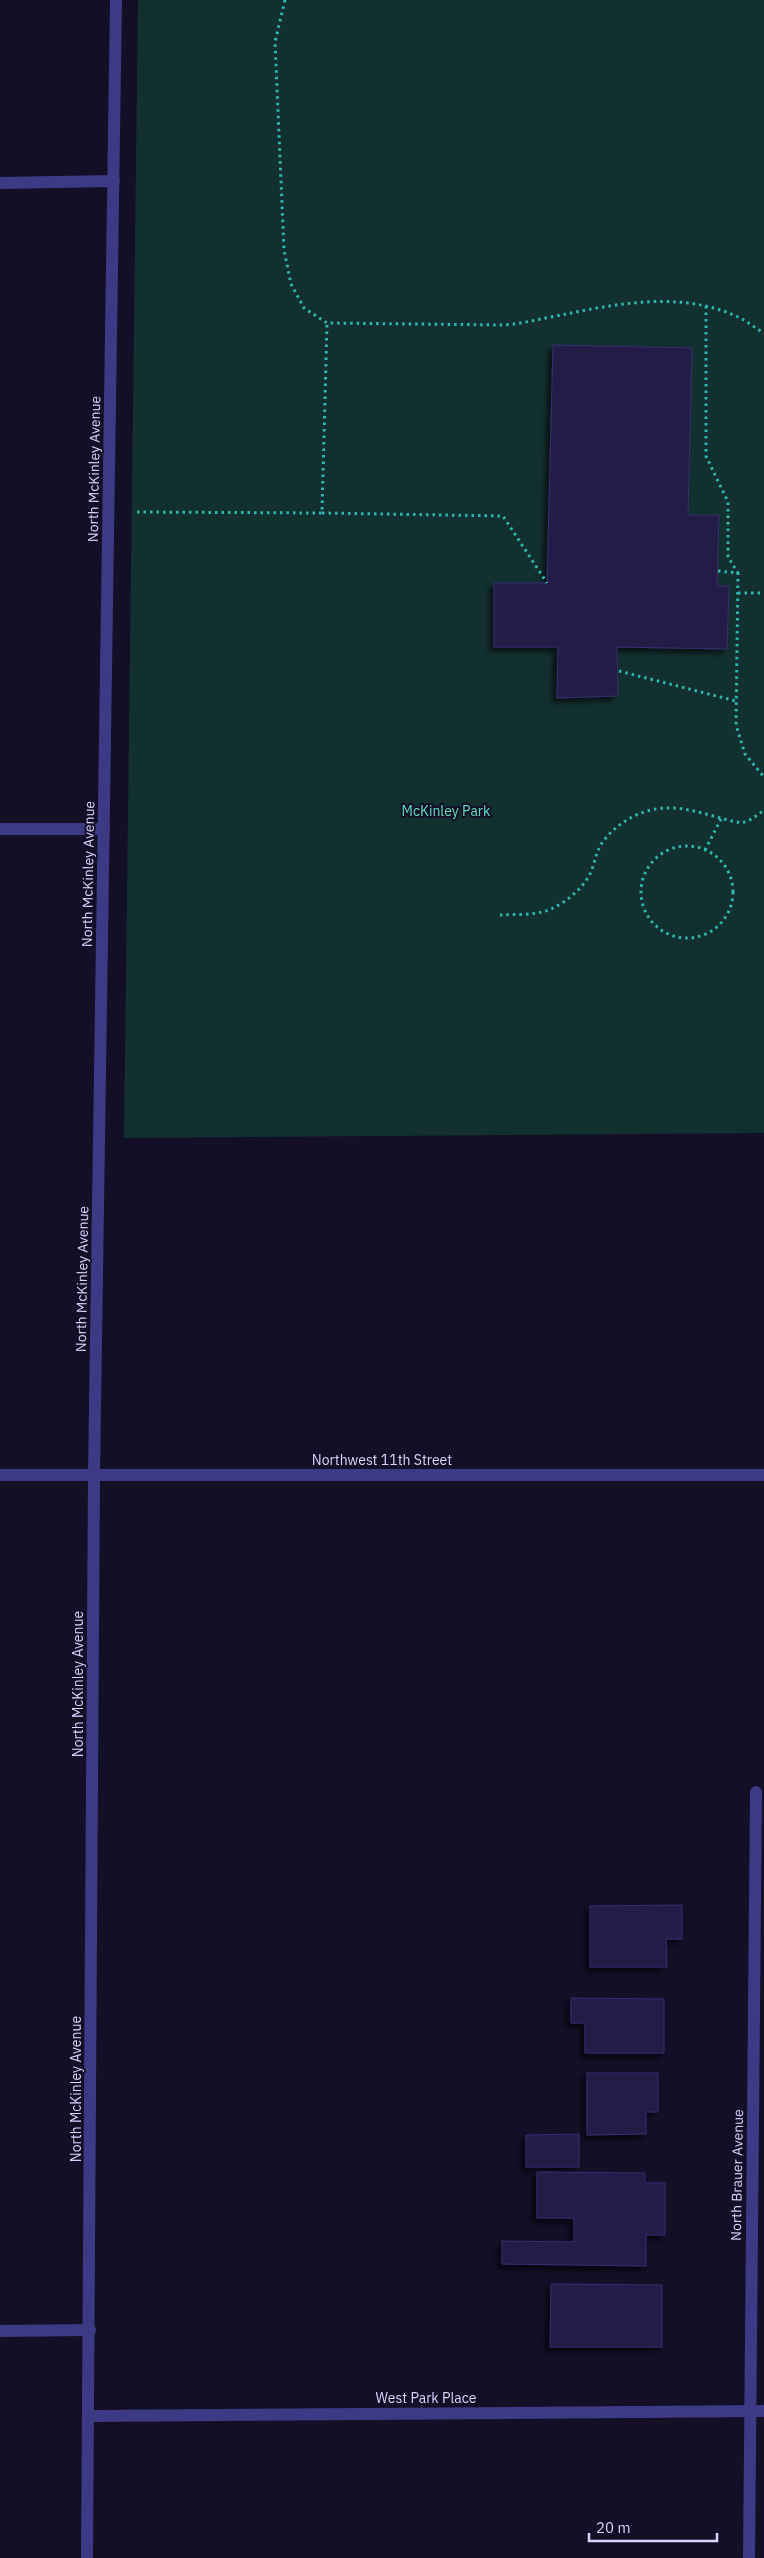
<svg xmlns="http://www.w3.org/2000/svg" width="764" height="2558" font-family="'IBM Plex Sans',sans-serif">
	<style>
		.green { fill: #12302f }
		.building { fill: #241b47; stroke: #3b2d73; filter: url(#shadow) }
		.lines { fill: none; stroke-linecap: round; stroke-linejoin: round }
		.path { stroke: #2fb8b0; stroke-width: 3; stroke-dasharray: 2.5 4; stroke-linecap: butt }
		.minor { stroke: #3d3a85; stroke-width: 12 }
		.labels { text-anchor: middle; dominant-baseline: central; stroke-width: 4; stroke-linejoin: round; paint-order: stroke }
		.street-label { font-size: 14px; fill: #d9d4ff; stroke: #130f26 }
		.park-label { font-size: 14px; fill: #5fe0c0; stroke: #130f26 }
	</style>
	<defs>
		<filter id="shadow"><feDropShadow dx="-4.5" dy="4.5" stdDeviation="2.5" flood-color="#0009"/></filter>
	</defs>
	<rect width="100%" height="100%" fill="#130f26"/>
	<path class="green" d="M138,0h626v1133l-640,5z"/>
	<g class="building">
		<path d="M553,345l139,3 -4,167h31l-2,71h12l-2,63 -110,-2 1,49 -61,2 1,-51h-64v-64h53z"/>
		<path d="M682,1905v34h-16l1,28h-77v-61z"/>
		<path d="M571,1998l93,1v54h-79v-30h-14z"/>
		<path d="M587,2073h71v39h-12v22l-59,1z"/>
		<path d="M579,2134v33h-53v-32z"/>
		<path d="M537,2172l108,1v10h20v52h-19v31l-144,-2v-23l72,1v-24h-37z"/>
		<path d="M551,2284l111,1v62h-112z"/>
	</g>
	<g class="lines">
		<g class="path">
			<path d="M285,0l-10,42 9,208 7,34 13,24 23,15 176,2c19,-1 35,-6 53,-9 59,-12 125,-26 182,1 9,4 17,11 26,16"/>
			<path d="M706,306v150l22,46v55l10,16"/>
			<path d="M137,512l185,1 5,-190"/>
			<path d="M322,513l181,3 44,67"/>
			<path d="M718,571l20,2 -2,152 9,29 19,23"/>
			<path d="M738,593h26"/>
			<path d="M619,671l117,30"/>
			<circle cx="687" cy="892" r="46"/>
			<path d="M705,850l16,-31"/>
			<path d="M500,915c17,-1 37,1 53,-7 15,-7 31,-21 38,-36 4,-10 5,-20 11,-29 14,-20 40,-35 65,-35 24,-1 51,11 75,15l10,-4 12,-9"/>
		</g>
		<g class="minor">
			<path d="M0,183l114,-2"/>
			<path d="M0,829h104"/>
			<path d="M0,1475h764"/>
			<path d="M0,2331l90,-1"/>
			<path d="M89,2416l675,-5"/>
			<path d="M87,2558l7,-1083 22,-1475"/>
			<path d="M749,2558l7,-766"/>
		</g>
	</g>
	<g class="labels">
		<g class="street-label">
			<text transform="translate(94 469) rotate(-89)">North McKinley Avenue</text>
			<text transform="translate(88 874) rotate(-89)">North McKinley Avenue</text>
			<text transform="translate(82 1279) rotate(-89)">North McKinley Avenue</text>
			<text x="382" y="1460">Northwest 11th Street</text>
			<text transform="translate(78 1684) rotate(-90)">North McKinley Avenue</text>
			<text transform="translate(76 2089) rotate(-90)">North McKinley Avenue</text>
			<text transform="translate(737 2175) rotate(-89)">North Brauer Avenue</text>
			<text x="426" y="2398">West Park Place</text>
		</g>
		<g class="park-label">
			<text x="446" y="811">McKinley Park</text>
		</g>
	</g>
	<path d="M589 2533v8h128v-8" fill="none" stroke="#d9d4ff" stroke-width="2.5"/>
	<text x="596" y="2533" font-size="15" fill="#d9d4ff" stroke="#130f26" stroke-width="4" paint-order="stroke">20 m</text>
</svg>
